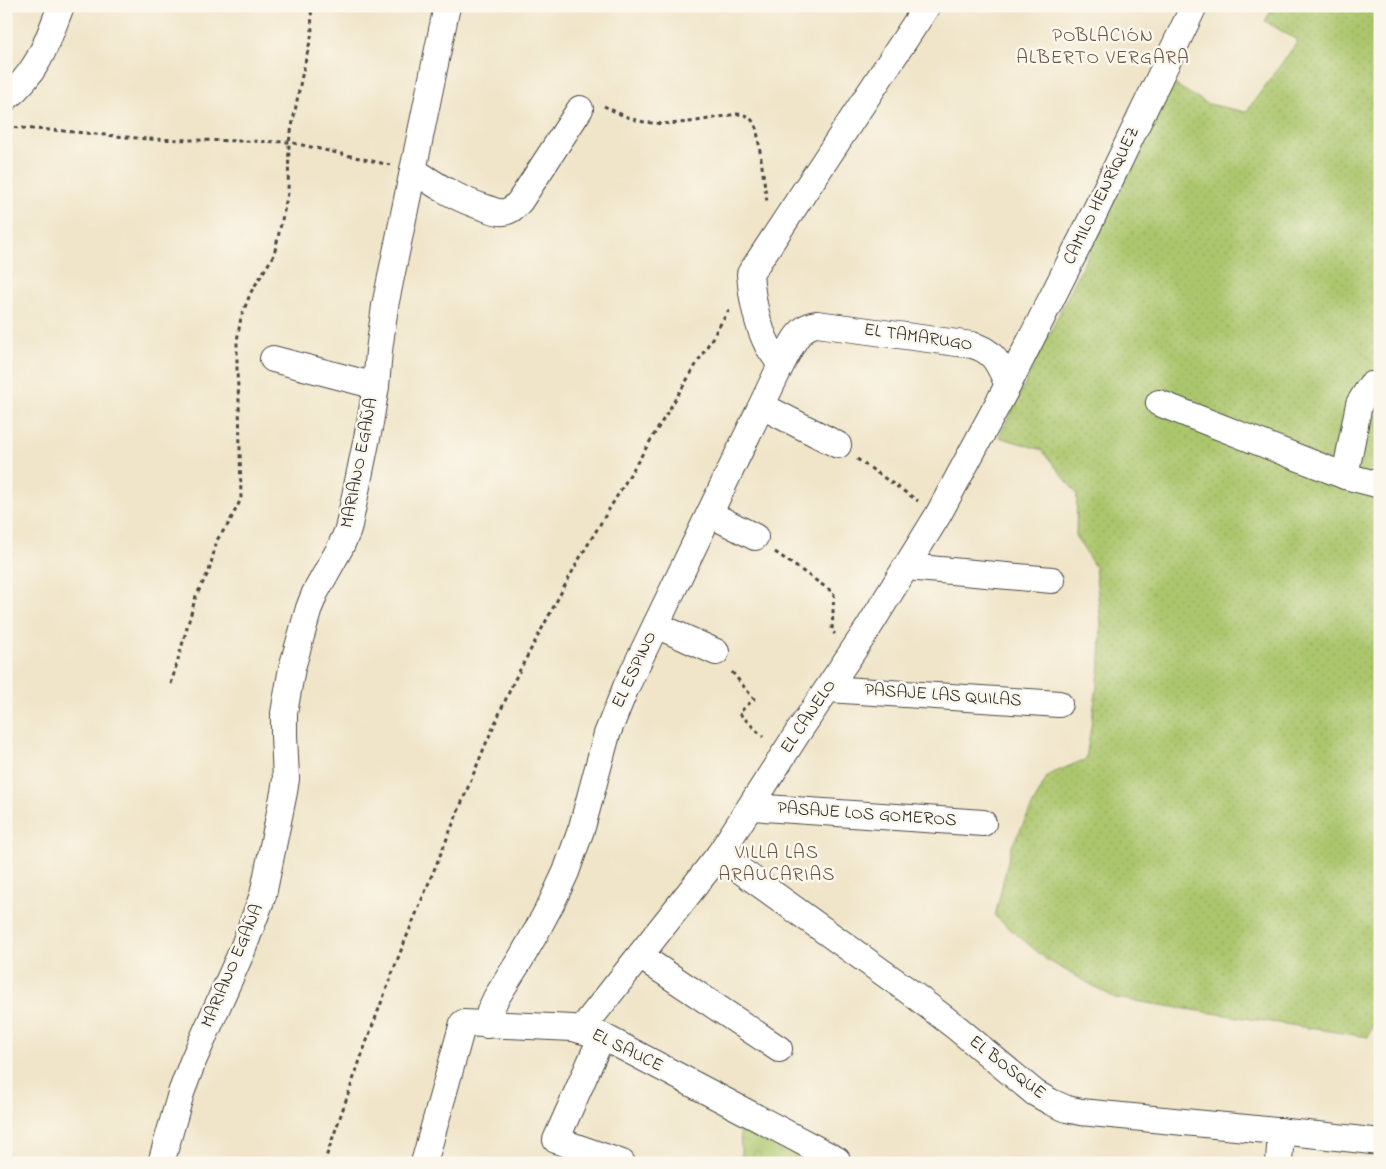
<svg xmlns="http://www.w3.org/2000/svg" width="1386" height="1169" font-family="'Indie Flower',sans-serif">
	<style>
		.grass { fill: url(#grass-dots); stroke: #6c784c }
		.park { fill: url(#park-crowns); stroke: #6c784c }
		.lines { fill: none; stroke-linecap: round; stroke-linejoin: round }
		.minor-casing { stroke: #494743; stroke-width: 28 }
		.path { stroke: #494743; stroke-width: 3; stroke-dasharray: 4 4; stroke-linecap: butt }
		.minor { stroke: #fff; stroke-width: 26 }
		.labels { text-anchor: middle; dominant-baseline: central; stroke-width: 5; stroke-linejoin: round; paint-order: stroke }
		.street-label { font-size: 18px; fill: #2b2b2b; stroke: #fbf7ec }
		.neighbourhood-label { font-size: 19px; letter-spacing: 1px; fill: #685547; stroke: #fbf7ec }
	</style>
	<defs>
		<pattern id="grass-dots" width="8" height="8" patternUnits="userSpaceOnUse" patternTransform="scale(1.25)"><rect width="8" height="8" fill="#acc66d"/><path d="M2 2h.1M6 6h.1" fill="none" stroke="#94aa5f" stroke-width="1.8" stroke-linecap="round"/></pattern>
		<pattern id="park-crowns" width="20" height="18" patternUnits="userSpaceOnUse" patternTransform="scale(1.25)"><rect width="20" height="18" fill="#acc66d"/><path d="M2 6a3 3 0 1 1 6 0M12 15a3 3 0 1 1 6 0" fill="none" stroke="#94aa5f"/></pattern>
	</defs>
	<rect width="100%" height="100%" fill="#fbf7ec"/>
	<filter id="ink" filterUnits="userSpaceOnUse"><feTurbulence type="fractalNoise" baseFrequency=".02" numOctaves="2"/><feDisplacementMap in="SourceGraphic" scale="10" xChannelSelector="R" yChannelSelector="G"/><feConvolveMatrix kernelMatrix="1 2 1 2 8 2 1 2 1" color-interpolation-filters="sRGB"/></filter>
	<filter id="wash" filterUnits="userSpaceOnUse"><feTurbulence type="fractalNoise" baseFrequency=".0096" numOctaves="4" result="noise"/><feDisplacementMap in="SourceGraphic" scale="20" xChannelSelector="R" yChannelSelector="G"/><feGaussianBlur stdDeviation="1.12" result="paint"/><feColorMatrix in="noise" values="0 0 0 0 0 0 0 0 0 0 0 0 0 0 0 0 0 1.4 0 .05"/><feComposite in="paint" operator="in"/></filter>
	<g filter="url(#wash)">
		<rect width="100%" height="100%" fill="#f0e5c9"/>
		<path class="grass" d="M1274,6h106v1002l-12,29 -253,-39 -68,-38 -52,-44 16,-68 37,-73 38,-16 14,-93 1,-42 -6,-57 -19,-30 1,-43 -35,-44 -43,-13 173,-354 36,21 38,8 52,-71 -33,-20z"/>
		<path class="park" d="M739,1120l77,43h-74z"/>
	</g>
	<g filter="url(#ink)">
		<g class="lines">
			<defs>
				<g id="minor">
					<path d="M6,98c33,-27 40,-54 55,-92"/>
					<path d="M413,170c24,16 46,30 73,38 5,2 12,5 18,4 7,-1 12,-6 16,-11l60,-92"/>
					<path d="M273,359l103,27"/>
					<path d="M781,365c-4,-6 -9,-13 -13,-19 -12,-23 -16,-47 -18,-72l177,-268"/>
					<path d="M1159,403l186,73 35,9"/>
					<path d="M762,406l76,39"/>
					<path d="M1345,476l14,-72 12,-19h9"/>
					<path d="M710,514l45,23"/>
					<path d="M907,567l145,13"/>
					<path d="M656,625l60,27"/>
					<path d="M828,689l231,15"/>
					<path d="M751,807l232,16"/>
					<path d="M719,855l195,140 43,33 78,65 16,9 16,7 14,3 247,24 52,6"/>
					<path d="M640,956l139,93"/>
					<path d="M487,1025l3,-14 6,-13 24,-38 16,-28 16,-30 14,-30 16,-45 25,-93 19,-47 155,-322c9,-15 16,-39 36,-41l155,21c23,6 27,20 36,40"/>
					<path d="M581,1030l138,-175 78,-121 70,-104 71,-115 70,-130 79,-157 107,-222"/>
					<path d="M602,1036l-46,104 66,23"/>
					<path d="M161,1163l20,-70 12,-32 49,-110 21,-56 21,-103 2,-13 -2,-44v-22l8,-45 17,-60 6,-15 25,-45 8,-18 22,-107 6,-37 3,-35 6,-45 62,-300"/>
					<path d="M424,1163l39,-140 110,5 29,8 235,124"/>
					<path d="M1279,1163l2,-32"/>
				</g>
			</defs>
			<use href="#minor" class="minor-casing"/>
			<g class="path">
				<path d="M604,106c10,5 21,11 32,14 31,9 70,-1 101,-6 11,0 16,5 20,16l10,72"/>
				<path d="M6,127l58,4 83,8 142,3 101,23"/>
				<path d="M857,459l61,42"/>
				<path d="M775,552l59,41 -2,38 3,3"/>
				<path d="M732,672l22,27 -15,14 24,24"/>
				<path d="M171,684l25,-88 13,-25 8,-31 12,-17 12,-24 -2,-98 -2,-28v-32l4,-24 10,-25 23,-37 14,-62 1,-51 12,-62 11,-47 -1,-27"/>
				<path d="M324,1163l42,-120 34,-90 87,-212 27,-60 64,-120 151,-251"/>
			</g>
			<use href="#minor" class="minor"/>
		</g>
	</g>
	<g class="labels">
		<g class="street-label">
			<text transform="translate(1102 196) rotate(-64)">CAMILO HENRÍQUEZ</text>
			<text transform="translate(918 338) rotate(8)">EL TAMARUGO</text>
			<text transform="translate(360 463) rotate(-79)">MARIANO EGAÑA</text>
			<text transform="translate(635 670) rotate(-65)">EL ESPINO</text>
			<text transform="translate(943 696) rotate(4)">PASAJE LAS QUILAS</text>
			<text transform="translate(809 717) rotate(-56)">EL CANELO</text>
			<text transform="translate(867 815) rotate(4)">PASAJE LOS GOMEROS</text>
			<text transform="translate(233 966) rotate(-67)">MARIANO EGAÑA</text>
			<text transform="translate(627 1051) rotate(26)">EL SAUCE</text>
			<text transform="translate(1007 1068) rotate(38)">EL BOSQUE</text>
		</g>
		<g class="neighbourhood-label">
			<text x="1103" y="36">POBLACIÓN<tspan x="1103" dy="22">ALBERTO VERGARA</tspan></text>
			<text x="777" y="853">VILLA LAS<tspan x="777" dy="22">ARAUCARIAS</tspan></text>
		</g>
	</g>
	<rect width="1386" height="1169" fill="none" stroke="#fbf7ec" stroke-width="25"/>
</svg>
